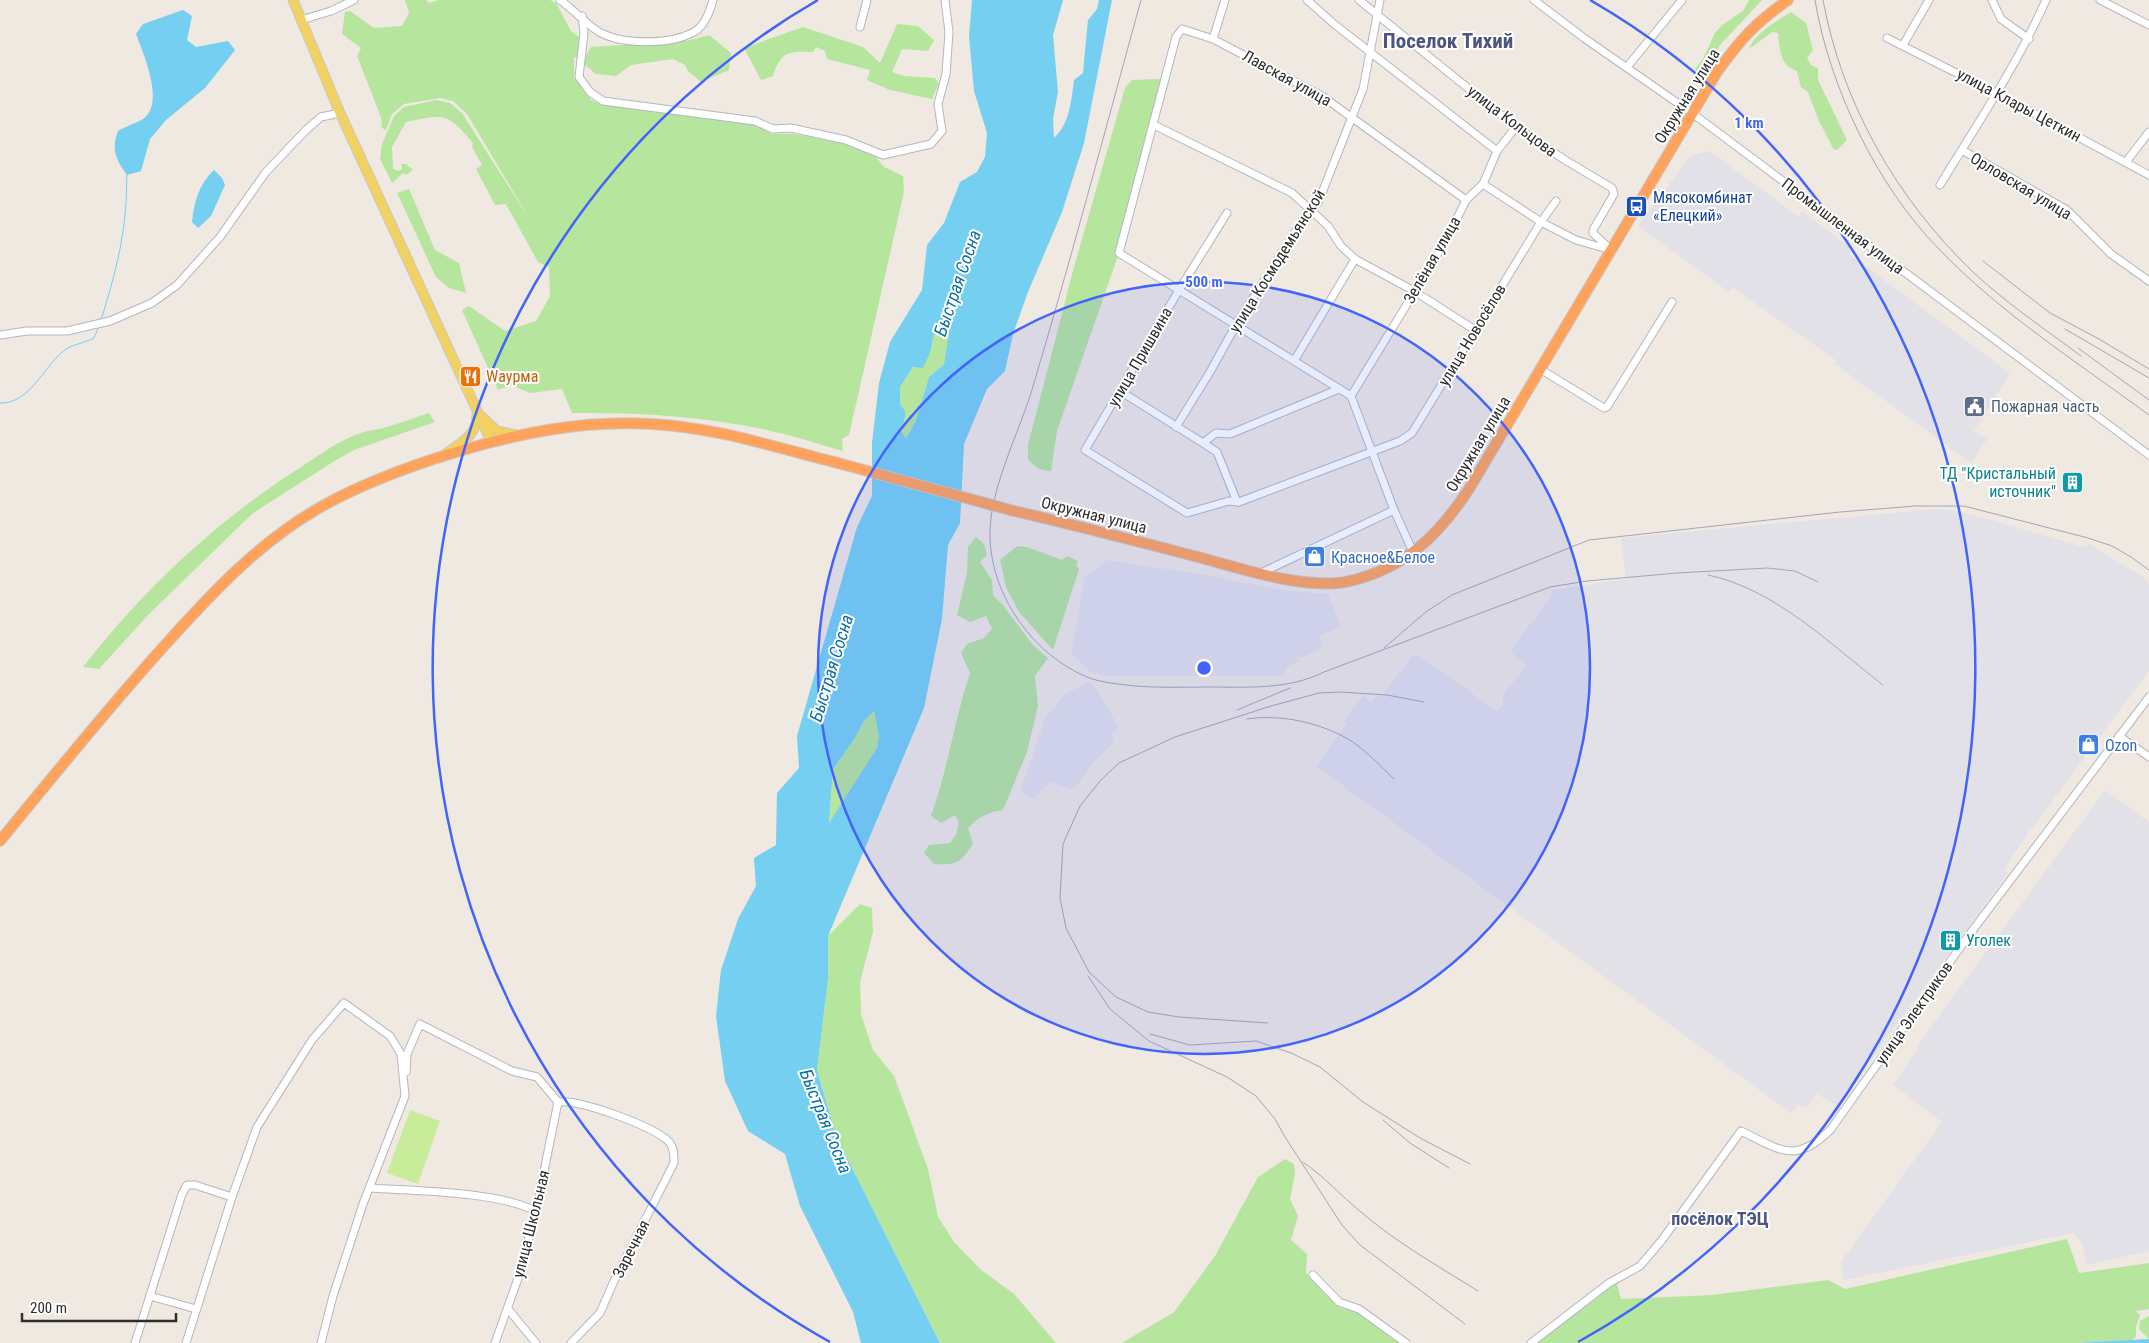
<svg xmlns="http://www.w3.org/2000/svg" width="2149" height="1343" font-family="'Roboto Condensed',sans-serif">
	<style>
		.industrial { fill: #e3e1e8 }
		.green { fill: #b6e59e }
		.pitch { fill: #c9ec9a }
		.water { fill: #75cff0; fill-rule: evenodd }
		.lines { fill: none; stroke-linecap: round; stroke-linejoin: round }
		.stream { stroke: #75cff0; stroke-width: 1 }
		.minor-casing { stroke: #b4b7c1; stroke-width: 9 }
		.major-casing { stroke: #c9c9c9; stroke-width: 11 }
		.highway-casing { stroke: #c9c9c9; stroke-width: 12 }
		.minor { stroke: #fff; stroke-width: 7 }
		.major { stroke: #f2d163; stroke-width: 9 }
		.highway { stroke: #ffa35c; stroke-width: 10 }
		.rail { stroke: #a3a6b8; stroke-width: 1 }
		.highway-bridge-casing { stroke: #c9c9c9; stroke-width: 12; stroke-linecap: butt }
		.highway-bridge { stroke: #ffa35c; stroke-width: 10 }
		.ring { fill: none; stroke: #4264fb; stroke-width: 2.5 }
		.labels { text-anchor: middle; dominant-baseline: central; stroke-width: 4; stroke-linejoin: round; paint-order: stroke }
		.street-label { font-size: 16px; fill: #2e2e2e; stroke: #fff }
		.transit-label { font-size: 16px; fill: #164399; stroke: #fff; text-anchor: start }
		.food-label { font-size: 16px; fill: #c56008; stroke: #fff; text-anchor: start }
		.service-label { font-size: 16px; fill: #4e5e75; stroke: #fff; text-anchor: start }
		.culture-label { font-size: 16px; fill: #0d838f; stroke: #fff; text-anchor: end }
		.shop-label { font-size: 16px; fill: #366cbe; stroke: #fff; text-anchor: start }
		.water-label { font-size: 18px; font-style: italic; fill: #0d6fa3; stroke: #fff }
		.neighbourhood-label { font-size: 18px; font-weight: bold; fill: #4d5680; stroke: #fff }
		.district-label { font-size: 21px; font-weight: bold; fill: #4d5680; stroke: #fff }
		.centre { fill: #4264fb; stroke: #fff; stroke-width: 2.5 }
		.ring-label { font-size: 15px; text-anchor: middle; font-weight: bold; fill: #4264fb; stroke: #fff; stroke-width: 4; stroke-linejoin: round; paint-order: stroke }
	</style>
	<rect width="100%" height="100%" fill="#efe9e1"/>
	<g class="industrial">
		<path d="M1709,151l89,65 4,-5 50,38 -3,5 161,119 -36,58 13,8 -16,24 -136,-99 2,-3 -88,-62 -16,-11 -4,4 -91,-66 52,-70z"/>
		<path d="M1936,509l15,1 33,8 100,29 5,-3 54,33 6,7v87l-122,164 -23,35 4,3 -171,233 -20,-12 -11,14 -8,-4 -7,9 -475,-347 31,-43 -3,-3 19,-24 8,6 6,-7 3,3 33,-43h5l79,56 6,-6v-10l23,-29 -16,-15 41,-54 1,-7 74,-11 -5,-41z"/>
		<path d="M1107,560l99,15 82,16 40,3 13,33 -22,9 4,12 -25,11 1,3 -13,5 -3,9h-175l-20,-5 -17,-18 14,-76z"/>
		<path d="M1088,682l5,1 26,45 -8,7 3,6 -25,26 -15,23 -23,-8 -19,17 -11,-9 25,-74 21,-23z"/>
		<path d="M2105,790l44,32v429l-62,14 -5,-22 -8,-10 -230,47 -3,-18 101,-140 -49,-37 26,-38 -2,-1z"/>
	</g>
	<g class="green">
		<path d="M405,0h21l3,3 10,-3h111l6,3 15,28 9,7 -2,21 -4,-2v21l17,22 9,4 154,20 18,10h22l50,10 32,13 8,10 19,9 1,16 -55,243 -7,4 1,12c-19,-5 -39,-12 -59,-17 -68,-17 -141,-22 -212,-21l-10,-24 -32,4 -19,-8 -13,5 -36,-80 7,-4 36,25 31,-10 14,-25 -1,-29 -11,-5 -32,-58 -11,1 -19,-36 6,-4 -10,-18 1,-4c-26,-31 -29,-29 -67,-21l-14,25 1,22 6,2 3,-2 -1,-5h5l7,6 -7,5 -3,-2 -11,10 -12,-24 2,-15 12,-28 10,-9 32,-7 14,3 12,10 68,107 -63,-106 -14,-13 -13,-3 -36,6 -12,10 -6,16 -4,-2 -1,-11 -24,-61 4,-8 -19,-14 3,-22 5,-1 24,17 28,-2 7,-13z"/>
		<path d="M1749,0h13l-42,45 -10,20 -6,2 -1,7 -4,2 -4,-7 8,-10 12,-26 7,-8 21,-14z"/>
		<path d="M1791,12l15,11 7,27 -6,8 4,7 7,3v12l29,60 -9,9 -4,1 -16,-31 -10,-27 -7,-5 -4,-16c-18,-6 -17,-22 -19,-38l-6,-1 -23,17c7,-17 27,-27 42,-37z"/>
		<path d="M897,24l21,2 16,14 -6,11 -26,-2 -10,23 12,4 31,2 4,5 -7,16 -42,-9 -23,-10 3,-10 -43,-11 -2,-8 -9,-4 -3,5c-24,-1 -32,-1 -40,24l-12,4 -17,-32 59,-21 60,20 17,16z"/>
		<path d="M709,35l22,18 -2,17 -28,12 -13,-11 -3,-6 -12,-6 -42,6 -15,11 -20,-2 -11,-9v-8l6,-10 95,-6z"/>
		<path d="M1159,79l7,2 -47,172 -62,178 -6,40c-12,0 -16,-4 -23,-12v-14l46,-178 51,-179 7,-8z"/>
		<path d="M409,189l26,61 24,13 7,30 -17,-5 -13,-11 -39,-84z"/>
		<path d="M952,322l-8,42 -15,13 -13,43 -10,19 -5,-8 4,-14v-6l-5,-7v-17l9,-14 23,-27 1,-12 6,-8z"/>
		<path d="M429,413l6,9 -81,28 -18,10 -83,53 -105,102 -49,54 -16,-2c61,-78 132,-145 215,-198 20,-13 42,-30 66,-37 5,-2 10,-2 15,-3 17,-4 34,-11 50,-16z"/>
		<path d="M976,537l8,7 3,11 -7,7 12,18 1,15 9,9 31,41 15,13 -13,18 3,30 -11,46 -24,58c-15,2 -24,7 -35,18l5,16c-13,19 -15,21 -39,20l-10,-11 5,-8 21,-2 6,-8 3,-13 -4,-7 -14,8 -10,-7c17,-47 23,-95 39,-143l-9,-20 6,-9 17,-6 8,-9 -6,-13 -16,6 -13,-7 10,-42 1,-26z"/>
		<path d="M1017,546l10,1 35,13 5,-4 11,5 -2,4 3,4 -26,81 -34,-38 -13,-25 -6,-27z"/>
		<path d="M874,711l5,25 -2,12 -48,77 4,-56 22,-31 9,-17z"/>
		<path d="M860,904l12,4 1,24 -13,50 1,32 12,36 21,26 34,93 10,48 16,25 26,27 34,25 42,49h-116l-104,-207 -19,-66 11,-91v-43z"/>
		<path d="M1285,1159l9,5 1,10 -5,25 8,17 -7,24 16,14 -1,19 34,35 15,3 45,32h-278l52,-31 41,-56 43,-79z"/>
		<path d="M2067,1239l12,34 70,-10v46l-13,2 4,4 -4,12v10l-4,3 -57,3h-539l80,-62 5,18 91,-4 116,-15 17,9z"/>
		<path d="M2149,1316v23l-10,-10 1,-8z"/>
	</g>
	<path class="pitch" d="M410,1110l30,11 -22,63 -31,-11z"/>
	<g class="water">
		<path d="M972,0h91l-10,35 5,57 -5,27 1,19c16,-15 17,-36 20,-58l9,-7 5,-53 9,-11 2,-9h13l-28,143 -22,69 -34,80 -15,42 -8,37 -18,18 -23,55 -4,79 -12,22 -6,74 -18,89 -96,228v43l-11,91 19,66 104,207h-79l-8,-31 -53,-106 -15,-52 -37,-23 -23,-50 -9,-65 5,-46 17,-51 18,-33 -2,-28 22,-13 1,-52 22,-25 -2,-32 60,-209 15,-31v-53l7,-60 11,-41 32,-52 5,-45 17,-22 16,-41 17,-10 8,-15 2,-24 -13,-42 -5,-55zM951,322l-7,42 -15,13 -13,43 -10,19 -5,-8 4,-14v-6l-5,-7v-17l13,-20 10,1c3,-7 8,-16 9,-24 3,-16 3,-17 19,-22zM874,711l5,25 -2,12 -48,75 4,-54 22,-31 9,-17z"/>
		<path d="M183,10l9,6 -5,24 9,7 32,-6 7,9 -30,38 -39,32 -16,19 -9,32 -14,4c-11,-15 -16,-26 -9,-44 8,-5 17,-7 25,-12 23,-15 0,-66 -7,-85l7,-10z"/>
		<path d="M214,170l8,8 3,7 -14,31 -13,12 -6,-6c2,-20 7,-38 22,-52z"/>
		<path d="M2149,1339v4h-74z"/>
	</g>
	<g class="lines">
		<g class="stream">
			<path d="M101,320c12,-38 23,-78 25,-118 1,-10 0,-18 1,-27"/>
			<path d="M0,403c31,1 43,-37 65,-53 8,-6 20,-7 29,-12l5,-12"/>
		</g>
		<defs>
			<g id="minor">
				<path d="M560,0c13,9 26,24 39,32 24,13 71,13 95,0 11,-6 16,-21 19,-32"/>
				<path d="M1307,0l27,24 163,127"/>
				<path d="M1359,0l157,127 49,33 47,28 2,6 -21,36v3l18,17"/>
				<path d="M1534,0l50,38 108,75 457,342"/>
				<path d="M1992,0l9,19 28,20"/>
				<path d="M2100,0l49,25"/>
				<path d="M582,16l2,17 -5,44 11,15 13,9 152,20 18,8 18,-1 55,12 37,15 48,-11 11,-13 -4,-27 8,-30 3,-42 -4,-32"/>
				<path d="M301,20l30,-9 23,-11"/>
				<path d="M860,27l7,-27"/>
				<path d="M1887,38l111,56 151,81"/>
				<path d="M1213,39l12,-39"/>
				<path d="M1903,45l26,-45"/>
				<path d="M1627,67l55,-67"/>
				<path d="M1154,125l138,68 36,33 13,20 14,13 59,32 61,39"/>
				<path d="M1962,150l105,60 44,44 38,27"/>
				<path d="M2126,162l23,-30"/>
				<path d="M1483,184l58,38 35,18 35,10"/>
				<path d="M1940,185c38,-62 76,-118 106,-185"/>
				<path d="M1227,213l-48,77 -94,160 102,63 42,-12 10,1 161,-61 12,-8 129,-211 15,-21"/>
				<path d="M0,335l27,-4h40l43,-10 42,-18 25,-18 43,-48 46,-65 40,-42 15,-13 19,-4"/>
				<path d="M1294,361l61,-102"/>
				<path d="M1540,369l64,39 3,-1 65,-105"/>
				<path d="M1120,391l83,52 13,-10 14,1 109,-45"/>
				<path d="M1351,396l98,-161 17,-35 17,-16 14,-33 19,-24"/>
				<path d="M1176,427l34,-55 26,-47 74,-117 8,-5 45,-114 17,-89"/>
				<path d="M1203,443l14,9 20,50"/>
				<path d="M1413,552l-19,-42 -43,-114 -232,-143 57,-216 6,-8 31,10 109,57 144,104"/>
				<path d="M1261,573l133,-63"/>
				<path d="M2119,736l30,21"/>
				<path d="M406,1072l1,-18 13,-30 92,47 25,6 21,25"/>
				<path d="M558,1102c22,-3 90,23 108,37 8,6 8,15 8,24l-60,118 -14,32 -29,30"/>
				<path d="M370,1188c44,3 127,3 165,23"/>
				<path d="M1313,1275l26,27 20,7 47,34"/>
				<path d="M150,1296l46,13"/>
				<path d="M508,1309l28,34"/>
				<path d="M135,1343l47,-149 5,-9h8l37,12"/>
				<path d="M186,1343l46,-146 25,-70 55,-87 32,-37 46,33 11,18 4,42 -42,108 -30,92 -12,47"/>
				<path d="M495,1343l26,-73 18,-74 19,-94"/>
				<path d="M1531,1343l78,-60 31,-17 22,-26 79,-109c39,19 55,34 90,-2l138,-194 180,-238"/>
			</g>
			<g id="major">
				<path d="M293,0l47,113 151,328"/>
				<path d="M482,417l15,14 19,4"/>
				<path d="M447,453c15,-11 30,-18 30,-38"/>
			</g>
			<g id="highway">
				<path d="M1014,511c61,14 122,30 184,46 42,11 108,34 152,24 55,-13 89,-46 119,-92l248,-417c23,-32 38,-49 71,-72"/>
				<path d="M0,841c54,-66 108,-133 165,-196 46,-51 93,-102 154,-137 42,-24 88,-41 134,-55 65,-20 130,-33 198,-29 64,3 126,24 187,39"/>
			</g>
		</defs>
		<use href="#minor" class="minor-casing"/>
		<use href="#major" class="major-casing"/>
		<use href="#highway" class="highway-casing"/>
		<use href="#minor" class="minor"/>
		<use href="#major" class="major"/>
		<use href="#highway" class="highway"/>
		<g class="rail">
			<path d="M1141,0c-36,131 -71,263 -110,393 -14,44 -43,100 -41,146 2,58 44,116 97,138 15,6 32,7 48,9 24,2 49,1 74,1 39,0 79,3 115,-15l226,-85 37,-6 90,-8 90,-5 28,3 23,11"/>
			<path d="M1815,0c14,86 62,186 123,248 62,65 139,114 211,167"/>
			<path d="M1823,0c19,104 74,199 150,272 33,31 72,57 108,84"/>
			<path d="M1983,261l67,52 49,26 50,30"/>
			<path d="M2065,329l84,49"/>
			<path d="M2078,348l71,52"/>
			<path d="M1708,575c67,14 122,69 175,110"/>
			<path d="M1384,648l43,-37 25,-16 137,-55 251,-28 75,-6h49l124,32 24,8 19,11 18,13"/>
			<path d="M1237,710l53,-22"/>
			<path d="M1247,719c33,-5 71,3 101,20 17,10 32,27 46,40"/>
			<path d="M1088,976l22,33 39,32 78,36 29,19 19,23 10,18 57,88 18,20 105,79"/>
			<path d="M1268,1023l-89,-6 -31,-5 -32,-15 -27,-25 -23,-44 -6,-30 3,-54 17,-38 20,-25 19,-18 56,-26 96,-31 48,-13 21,-1 47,3 37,7"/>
			<path d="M1150,1034l40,11 66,-4 35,12 29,14 43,35 57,36 50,26"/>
			<path d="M1383,1120l27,23 39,25"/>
			<path d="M1303,1162c22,15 38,34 58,50 36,31 77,54 117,79"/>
		</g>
		<defs>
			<path id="highway-bridge" d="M838,463l176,48"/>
		</defs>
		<use href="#highway-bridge" class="highway-bridge-casing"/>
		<use href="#highway-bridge" class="highway-bridge"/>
	</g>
	<circle cx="1204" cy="668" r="386" fill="#4264fb" fill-opacity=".12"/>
	<g class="ring">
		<circle cx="1204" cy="668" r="386"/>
		<path d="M830 1342A771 771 0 0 1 818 0M1590 0A771 771 0 0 1 1578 1342"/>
	</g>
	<defs>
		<symbol id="bus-square" viewBox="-11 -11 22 22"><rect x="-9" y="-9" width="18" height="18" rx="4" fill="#1a4fb4" stroke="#fff"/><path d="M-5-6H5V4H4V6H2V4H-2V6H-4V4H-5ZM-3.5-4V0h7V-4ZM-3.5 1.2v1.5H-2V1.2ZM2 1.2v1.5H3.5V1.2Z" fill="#fff"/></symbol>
		<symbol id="restaurant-square" viewBox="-11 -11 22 22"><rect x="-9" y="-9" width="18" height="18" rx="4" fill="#e8710a" stroke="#fff"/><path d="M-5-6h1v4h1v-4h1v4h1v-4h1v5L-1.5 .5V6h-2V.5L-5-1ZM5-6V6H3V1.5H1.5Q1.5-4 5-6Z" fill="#fff"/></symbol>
		<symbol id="civic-square" viewBox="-11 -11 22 22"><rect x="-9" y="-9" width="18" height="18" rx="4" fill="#5c6f8a" stroke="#fff"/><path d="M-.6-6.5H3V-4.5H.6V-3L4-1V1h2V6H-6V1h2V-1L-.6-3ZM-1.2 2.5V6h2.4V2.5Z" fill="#fff"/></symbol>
		<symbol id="building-square" viewBox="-11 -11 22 22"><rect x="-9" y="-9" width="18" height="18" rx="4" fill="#0f9aa8" stroke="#fff"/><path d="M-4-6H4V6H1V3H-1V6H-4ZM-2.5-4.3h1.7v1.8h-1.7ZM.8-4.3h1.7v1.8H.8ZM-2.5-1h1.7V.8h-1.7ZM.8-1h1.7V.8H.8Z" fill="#fff"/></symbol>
		<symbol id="shop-square" viewBox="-11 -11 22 22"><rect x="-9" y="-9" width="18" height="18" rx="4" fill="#3f7fe0" stroke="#fff"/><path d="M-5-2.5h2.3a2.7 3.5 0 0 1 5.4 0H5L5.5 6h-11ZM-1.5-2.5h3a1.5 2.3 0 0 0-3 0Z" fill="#fff"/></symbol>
	</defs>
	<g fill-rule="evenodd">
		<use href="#bus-square" x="1624" y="194" width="25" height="25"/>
		<use href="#restaurant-square" x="458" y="364" width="25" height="25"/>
		<use href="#civic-square" x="1962" y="394" width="25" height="25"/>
		<use href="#building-square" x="2060" y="470" width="25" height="25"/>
		<use href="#shop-square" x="1302" y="544" width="25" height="25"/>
		<use href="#shop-square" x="2076" y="732" width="25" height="25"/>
		<use href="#building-square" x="1938" y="928" width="25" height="25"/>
	</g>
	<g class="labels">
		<g class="street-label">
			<text transform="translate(1287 78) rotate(29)">Лавская улица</text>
			<text transform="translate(1687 96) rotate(-58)">Окружная улица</text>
			<text transform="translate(2019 105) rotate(28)">улица Клары Цеткин</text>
			<text transform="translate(1512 121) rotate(37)">улица Кольцова</text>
			<text transform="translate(2021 186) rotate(31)">Орловская улица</text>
			<text transform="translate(1843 226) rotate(37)">Промышленная улица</text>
			<text transform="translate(1432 260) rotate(-60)">Зелёная улица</text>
			<text transform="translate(1277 261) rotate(-58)">улица Космодемьянской</text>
			<text transform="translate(1472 335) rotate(-59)">улица Новосёлов</text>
			<text transform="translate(1140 357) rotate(-60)">улица Пришвина</text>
			<text transform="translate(1478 444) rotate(-59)">Окружная улица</text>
			<text transform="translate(1094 515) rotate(14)">Окружная улица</text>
			<text transform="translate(1914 1013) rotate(-55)">улица Электриков</text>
			<text transform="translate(531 1224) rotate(-76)">улица Школьная</text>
			<text transform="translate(631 1249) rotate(-63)">Заречная</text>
		</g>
		<g class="transit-label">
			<text x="1653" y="197">Мясокомбинат<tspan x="1653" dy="18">«Елецкий»</tspan></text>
		</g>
		<g class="food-label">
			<text x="486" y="376">Wаурма</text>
		</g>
		<g class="service-label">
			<text x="1991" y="406">Пожарная часть</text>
		</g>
		<g class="culture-label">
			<text x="2056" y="473">ТД "Кристальный<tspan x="2056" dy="18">источник"</tspan></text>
			<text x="1966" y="940" text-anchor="start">Уголек</text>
		</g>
		<g class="shop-label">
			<text x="1331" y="557">Красное&amp;Белое</text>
			<text x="2105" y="745">Ozon</text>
		</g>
		<g class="water-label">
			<text transform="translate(957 283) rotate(-71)">Быстрая Сосна</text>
			<text transform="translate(831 668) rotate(-73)">Быстрая Сосна</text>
			<text transform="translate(826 1121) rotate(68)">Быстрая Сосна</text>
		</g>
		<g class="neighbourhood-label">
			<text x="1720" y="1218">посёлок ТЭЦ</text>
		</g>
		<g class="district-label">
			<text x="1448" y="41">Поселок Тихий</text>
		</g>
	</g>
	<circle cx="1204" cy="668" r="8" class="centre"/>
	<g class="ring-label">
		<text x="1749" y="128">1 km</text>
		<text x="1204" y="287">500 m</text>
	</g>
	<path d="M22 1313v8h154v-8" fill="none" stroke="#2e2e2e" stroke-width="2.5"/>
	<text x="30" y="1313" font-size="15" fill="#2e2e2e" stroke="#ffffff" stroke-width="4" paint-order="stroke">200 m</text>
</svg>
